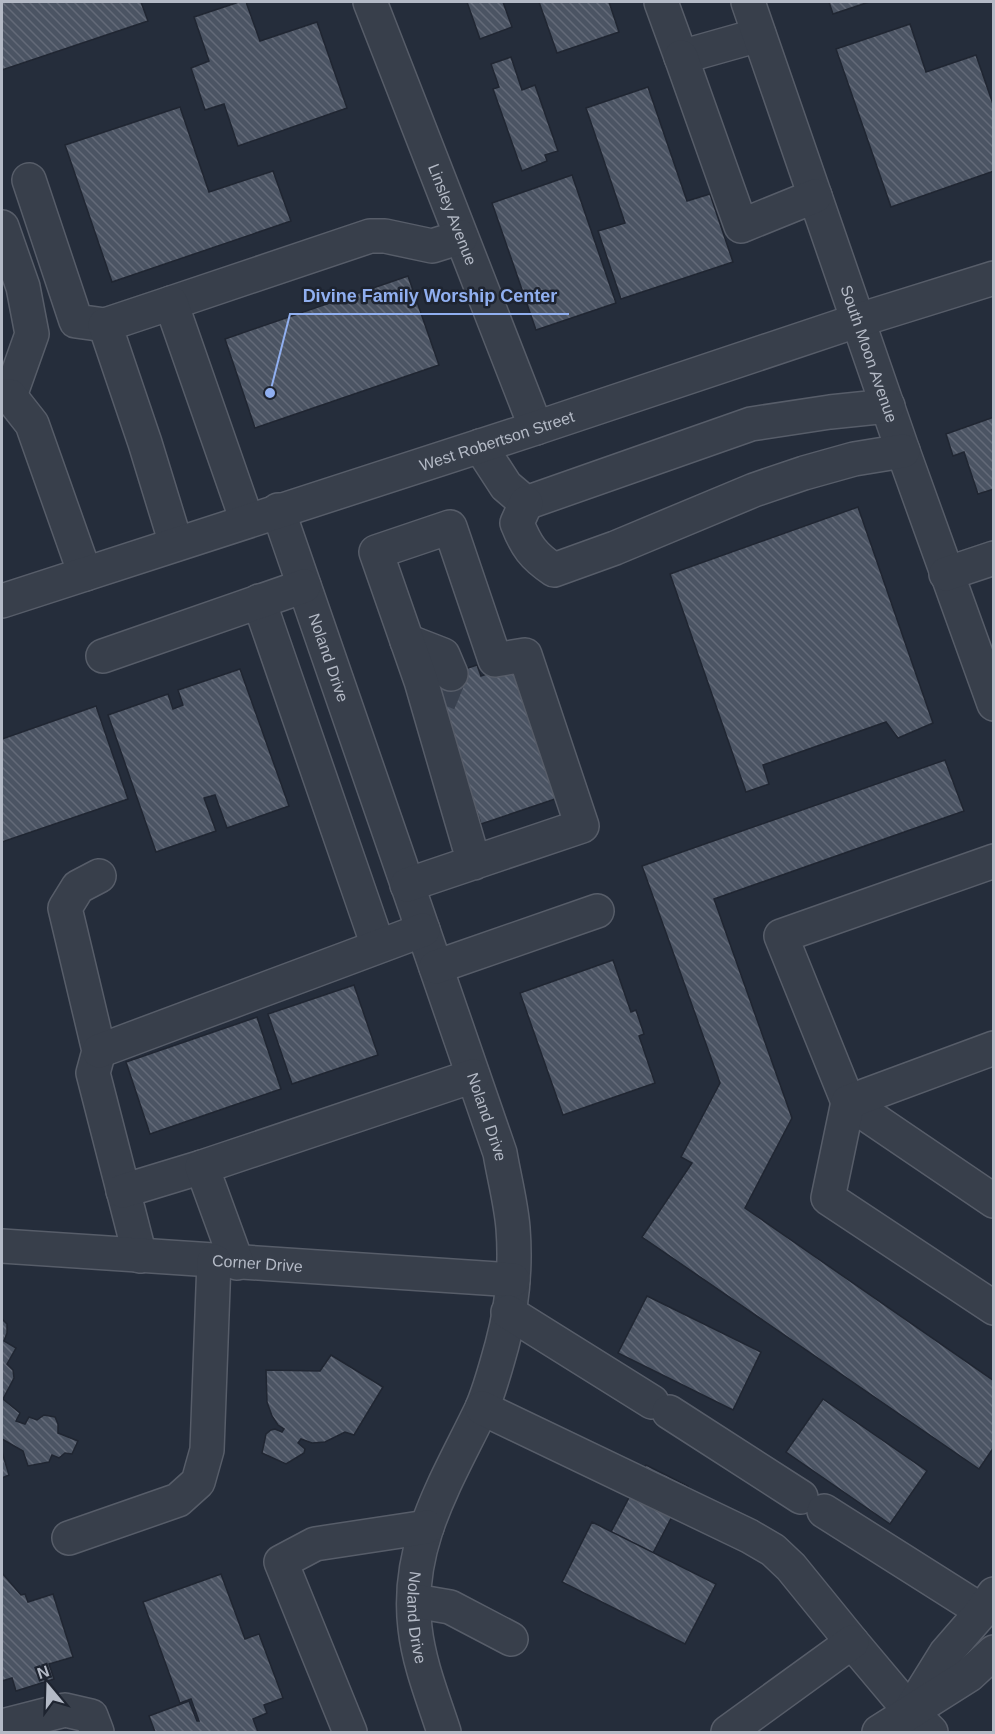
<svg xmlns="http://www.w3.org/2000/svg" width="995" height="1734" font-family="Helvetica,sans-serif">
	<style>
		.building { fill: url(#building-back-hatch); stroke: #202632; stroke-width: 1.5 }
		.lines { fill: none; stroke-linecap: round; stroke-linejoin: round }
		.minor-tunnel { stroke: #3a4250; stroke-width: 33; stroke-dasharray: 33 16; stroke-linecap: butt }
		.minor-casing { stroke: #575d69; stroke-width: 36 }
		.minor { stroke: #383f4b; stroke-width: 33 }
		.labels { text-anchor: middle; dominant-baseline: central; stroke-width: 5; stroke-linejoin: round; paint-order: stroke }
		.street-label { font-size: 16px; fill: #b4bac6; stroke: #1e2430 }
		.leader { fill: none; stroke: #90aff0; stroke-width: 2 }
		.callout-dot { fill: #90aff0; stroke: #1e2430; stroke-width: 2 }
		.callout-label { font-size: 18px; text-anchor: middle; font-weight: bold; fill: #90aff0; stroke: #1e2430; stroke-width: 5; stroke-linejoin: round; paint-order: stroke }
	</style>
	<defs>
		<pattern id="building-back-hatch" width="6" height="6" patternUnits="userSpaceOnUse" patternTransform="scale(1.5)"><rect width="6" height="6" fill="#4b5463"/><path d="M-1 5l2 2M0 0l6 6M5-1l2 2" fill="none" stroke="#636a78"/></pattern>
	</defs>
	<rect width="100%" height="100%" fill="#252d3b"/>
	<g class="building">
		<path d="M2,2h139l7,19 -146,49z"/>
		<path d="M239,2h7l14,39 57,-19 30,86 -109,38 -14,-42 -19,6 -14,-42 18,-7 -15,-44z"/>
		<path d="M467,2h36l9,25 -32,12z"/>
		<path d="M539,2h70l10,30 -62,21z"/>
		<path d="M829,2h40l-36,12z"/>
		<path d="M910,24l16,48 50,-17 18,52v64l-103,36 -55,-158z"/>
		<path d="M511,57l11,33 13,-5 23,66 -13,4 2,6 -25,10 -29,-82 6,-2 -8,-23z"/>
		<path d="M648,87l39,114 23,-7 23,68 -112,37 -23,-68 27,-8 -39,-115z"/>
		<path d="M180,107l29,85 64,-21 18,50 -179,61 -47,-137z"/>
		<path d="M572,175l44,128 -80,27 -44,-127z"/>
		<path d="M408,276l31,89 -184,63 -30,-89z"/>
		<path d="M994,417v72l-16,5 -14,-42 -11,4 -7,-22z"/>
		<path d="M858,507l75,216 -35,15 -12,-16 -123,43 6,19 -23,8 -76,-218z"/>
		<path d="M518,663l46,133 -83,28 -50,-144 46,-15 4,11z"/>
		<path d="M240,669l49,137 -62,22 -12,-33 -11,3 12,33 -60,21 -48,-137 60,-21 5,15 10,-4 -5,-15z"/>
		<path d="M96,706l32,93 -126,43v-103z"/>
		<path d="M945,760l19,51 -250,88 78,219 -47,90 249,173v66l-15,22 -337,-232 50,-74 -11,-6 39,-74 -78,-217z"/>
		<path d="M613,960l18,52 5,-2 8,24 -5,2 16,47 -92,32 -43,-122z"/>
		<path d="M354,985l24,70 -86,29 -24,-70z"/>
		<path d="M257,1017l24,72 -131,45 -24,-72z"/>
		<path d="M647,1296l114,56 -28,58 -115,-57z"/>
		<path d="M2,1319l5,5v9l-3,8 12,7 -9,16 6,6 1,8 -11,21 17,14 -4,8 9,3 4,-7 8,3 7,-5 11,2 3,7v9l20,8 -6,13 -7,-1 -6,5 -7,-3 -3,7 -21,4 -5,-15 -21,-12z"/>
		<path d="M331,1355l52,32 -29,48 -9,-3 -20,10 -13,1 -11,-4 -3,4 7,6 -1,4 -18,11 -24,-11 4,-19 5,-4 4,-1 7,3 2,-3 -6,-4 -6,-9 -5,-14 -1,-32 54,1z"/>
		<path d="M823,1399l104,72 -37,53 -104,-72z"/>
		<path d="M2,1452l7,23 -7,3z"/>
		<path d="M646,1465l42,21 -35,67 -42,-21z"/>
		<path d="M592,1522l124,62 -31,60 -123,-62z"/>
		<path d="M2,1573l19,22 4,-1 3,8 25,-8 20,63 -24,7 5,15 -38,12 -4,-13 -10,3z"/>
		<path d="M221,1574l24,65 14,-5 24,64 -19,7 3,8 -14,6 5,13h-103l-6,-16 40,-15 8,20h2l-8,-22 -11,4 -37,-101z"/>
	</g>
	<g class="lines">
		<path class="minor-tunnel" d="M439,703l12,-29"/>
		<defs>
			<g id="minor">
				<path id="s1" d="M370,2l166,426"/>
				<path d="M661,2l20,55 78,-22"/>
				<path id="s2" d="M748,2l155,449 91,253"/>
				<path d="M681,57l60,169 74,-30"/>
				<path d="M29,180l47,141 29,4"/>
				<path d="M2,227l21,60 9,47 -22,62"/>
				<path d="M171,303l199,-67h15l47,10 29,-9"/>
				<path d="M2,396h8l22,28 53,150"/>
				<path d="M480,446l26,40 20,17 225,-79 79,-12 58,-6"/>
				<path d="M526,503l-9,20c9,23 16,33 37,47l61,-22 139,-58 50,-17 50,-14 49,-8"/>
				<path id="s3" d="M278,510l222,643c4,24 11,50 13,75 3,39 -1,80 -11,117 -6,21 -12,45 -21,65 -34,71 -76,135 -66,218 4,36 18,70 29,104"/>
				<path d="M176,544l-31,-101 -40,-118 66,-22 76,218"/>
				<path d="M946,574l48,-16"/>
				<path id="s4" d="M2,601l534,-173 323,-108 135,-42"/>
				<path d="M259,601l119,345"/>
				<path d="M407,641l36,14 8,19"/>
				<path d="M103,656l201,-70"/>
				<path d="M994,861l-213,75 67,166 146,99"/>
				<path d="M99,876l-21,11 -13,21 34,143 -6,22 47,183"/>
				<path d="M407,885l175,-59 -57,-171 -30,5 -45,-133 -74,25 45,129 53,182"/>
				<path d="M436,967l161,-56"/>
				<path d="M994,1048l-146,54 -20,96 166,110"/>
				<path d="M99,1051l324,-121"/>
				<path d="M123,1191l79,-24"/>
				<path id="s5" d="M2,1246l511,34"/>
				<path d="M237,1263l-35,-96 271,-91"/>
				<path d="M508,1312l144,90"/>
				<path d="M482,1408l267,128 24,14 18,17 61,75 58,69 21,21"/>
				<path d="M669,1412l132,85"/>
				<path d="M824,1511l158,100"/>
				<path d="M69,1538l109,-38 20,-18 9,-32 7,-189"/>
				<path d="M415,1601l35,6 61,32"/>
				<path d="M910,1711l36,-58 33,-38 15,-21"/>
				<path d="M2,1726l63,-16 26,6 6,16"/>
				<path d="M350,1732l-69,-170 34,-18 112,-17"/>
				<path d="M728,1732l124,-90"/>
				<path d="M879,1732l90,-57 25,-23"/>
			</g>
		</defs>
		<use href="#minor" class="minor-casing"/>
		<use href="#minor" class="minor"/>
	</g>
	<g class="labels">
		<g class="street-label">
			<text stroke="none"><textPath href="#s1" startOffset="228">Linsley Avenue</textPath></text>
			<text stroke="none"><textPath href="#s2" startOffset="372">South Moon Avenue</textPath></text>
			<text stroke="none"><textPath href="#s4" startOffset="520">West Robertson Street</textPath></text>
			<text stroke="none"><textPath href="#s3" startOffset="156">Noland Drive</textPath></text>
			<text stroke="none"><textPath href="#s3" startOffset="642">Noland Drive</textPath></text>
			<text stroke="none"><textPath href="#s5" startOffset="256">Corner Drive</textPath></text>
			<text stroke="none"><textPath href="#s3" startOffset="1164">Noland Drive</textPath></text>
		</g>
	</g>
	<path class="leader" d="M270 393L290 314H569"/>
	<circle class="callout-dot" cx="270" cy="393" r="6"/>
	<g class="callout-label">
		<text x="430" y="302">Divine Family Worship Center</text>
	</g>
	<rect width="995" height="1734" fill="none" stroke="#b4bac6" stroke-width="6"/>
	<g transform="translate(48 1686) rotate(341)" stroke="#1e2430" stroke-width="4.5" paint-order="stroke">
	<path d="M0-4.5L10 22L0 15L-10 22Z" fill="#b4bac6"/>
	<text y="-9" font-size="16" font-weight="bold" text-anchor="middle" fill="#b4bac6">N</text>
	</g>
</svg>
